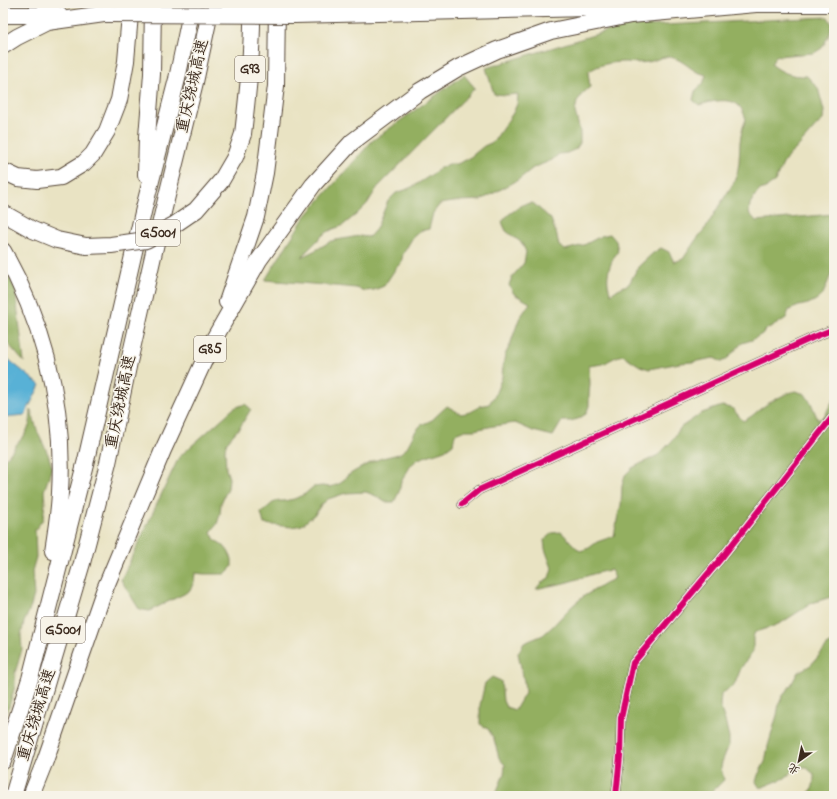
<svg xmlns="http://www.w3.org/2000/svg" width="837" height="799" font-family="'Indie Flower','LXGW WenKai TC',sans-serif">
	<style>
		.forest { fill: #93af61; stroke: #676c40 }
		.water { fill: #59b1d6; stroke: #4a6e7a }
		.lines { fill: none; stroke-linecap: round; stroke-linejoin: round }
		.minor-casing { stroke: #554637; stroke-width: 10 }
		.motorway-casing { stroke: #554637; stroke-width: 18 }
		.minor { stroke: #fff; stroke-width: 9 }
		.motorway { stroke: #fff; stroke-width: 16 }
		.motorway-bridge-casing { stroke: #554637; stroke-width: 18; stroke-linecap: butt }
		.motorway-bridge { stroke: #fff; stroke-width: 16 }
		.cycleway-casing { stroke: #f7f3e8; stroke-width: 8 }
		.cycleway { stroke: #d6006c; stroke-width: 6 }
		.labels { text-anchor: middle; dominant-baseline: central; stroke-width: 3; stroke-linejoin: round; paint-order: stroke }
		.shield { fill: #f7f3e8; stroke: #73665b; stroke-width: 1 }
		.shield-label { font-size: 15px; font-weight: bold; fill: #3b2a1e }
		.street-label { font-size: 16px; fill: #3b2a1e; stroke: #f7f3e8 }
	</style>
	<rect width="100%" height="100%" fill="#f7f3e8"/>
	<filter id="ink" filterUnits="userSpaceOnUse"><feTurbulence type="fractalNoise" baseFrequency=".025" numOctaves="2"/><feDisplacementMap in="SourceGraphic" scale="8" xChannelSelector="R" yChannelSelector="G"/><feConvolveMatrix kernelMatrix="1 2 1 2 8 2 1 2 1" color-interpolation-filters="sRGB"/></filter>
	<filter id="wash" filterUnits="userSpaceOnUse"><feTurbulence type="fractalNoise" baseFrequency=".012" numOctaves="4" result="noise"/><feDisplacementMap in="SourceGraphic" scale="16" xChannelSelector="R" yChannelSelector="G"/><feGaussianBlur stdDeviation="0.9" result="paint"/><feColorMatrix in="noise" values="0 0 0 0 0 0 0 0 0 0 0 0 0 0 0 0 0 1.4 0 .05"/><feComposite in="paint" operator="in"/></filter>
	<g filter="url(#wash)">
		<rect width="100%" height="100%" fill="#e9e3c3"/>
		<g class="forest">
			<path d="M828,17l4,7 -2,9 -8,15 -8,5 -38,3 -5,8c13,10 20,12 36,12l11,12 6,23 -1,9 -6,5 -22,25 -6,5 -6,9 -8,17 -7,6 -8,3 -6,7 -4,7 -1,9 7,8 78,-7v53l-11,27 -7,6 -8,4 -9,2 -10,4 -3,8 -9,6 -9,4 -6,6 -10,6 -10,3 -13,14 -7,5 -8,-4 -22,4 -12,1 -31,6 -9,-3 -17,-11c-8,2 -11,4 -18,8 -5,2 -11,2 -16,3l1,18 -1,11v11l-3,8 -8,5 -8,2h-8l-9,15 -20,-5 -18,-8 -21,3 -20,4h-9l-10,4 -2,10 -8,6 -27,9 -7,6 -10,17 -2,10 -5,10h-9l-9,-6 -10,-4 -20,1 -18,6 -7,6 -6,9 -13,11 -10,2 -28,-3 -3,-11 14,-12h9l10,-2 11,-5 8,-7 9,-1 9,1 10,-4 6,-7 8,-5 19,-10 8,-3 17,-4 7,-5 9,-17 6,-7 11,-5 15,-14 14,8 10,-2 9,-6 9,-2 6,-9 7,-18 1,-12 2,-10 5,-10 9,-26 11,-16 -16,-9 -5,-9 3,-8 12,-14 2,-11 -4,-9 -16,-12 -4,-9 6,-7 16,-11 9,-1 18,16 6,17 2,10 6,4 19,-5 17,-9 9,-2 6,7 2,10c-9,13 -14,28 -7,43l7,-5 11,-5 9,-17 15,-14 8,-5 8,4 5,10 9,-3 12,-18 12,-15 10,-17 16,-25 4,-10 2,-11 1,-21 2,-12 4,-11c-2,-5 -4,-11 -8,-14 -9,-8 -29,-3 -39,0l-6,-5 2,-9 8,-7 3,-9c-3,-1 -6,-2 -9,-3 -9,-5 -17,-14 -28,-15 -7,-1 -14,4 -21,5 -7,1 -14,1 -22,0 -14,0 -27,2 -38,10l2,15 -8,7 -5,8 -2,10 5,19v12l-4,6 -9,4 -8,1 -7,6 -19,8 -15,12 -11,6 -26,14 -21,1 -20,3 -7,9 -4,16 -9,2 -7,6 -10,17 -2,9 -5,5 -12,18 -10,4 -9,1 -9,-3 -21,-2 -70,-6 39,-62 68,-77 92,-66 11,13 -98,100 -10,16 -10,10 -15,12 -9,3 -9,5 -23,23 15,-7 15,-9 28,-5 10,1 7,-8 12,-28 8,-8 9,-3 9,-4 17,-11 9,-7 9,-4h8l11,-5 16,-13 9,-4 5,-7 15,-22 4,-9 1,-10 -12,1 -12,-1 -8,-26 137,-42 11,-3 10,3z"/>
			<path d="M3,266l12,22 9,74 -21,-24z"/>
			<path d="M795,391l10,3 6,9 7,17 7,-4 4,-9 5,-8v197l-22,7 -31,20 -10,4 -16,5 -2,5v14l-12,17 -5,13 -3,5 -12,8 -1,12 6,18 3,14v7l-7,17 -1,6 3,12 -10,10 -6,3 -3,3h-208l-1,-3 8,-19 1,-9 -6,-7 -5,-19 -6,-10 -8,-5v-19l5,-22 7,-6 9,4 2,20 3,6 9,3 10,-17 -1,-12 -6,-28 6,-10 19,-8 9,-8 20,-21 12,-10 31,-18 -4,-8c-15,2 -29,8 -43,12 -11,3 -21,4 -32,7l6,-7 7,-4 3,-10 -7,-19 -1,-9 8,-7 9,-1c7,6 12,13 19,19l9,-3 8,-6 17,-6 4,-21 3,-10 1,-19 3,-11 7,-7 26,-13 13,-13 10,-15 21,-14 20,-7 10,2 11,13c8,-4 10,-6 16,-11 10,-8 23,-15 36,-19z"/>
			<path d="M245,404l6,5 -11,18 -13,15 -2,7 1,20 3,9 -1,10 -7,15 -1,11 -3,10 -6,8 4,8 8,5 5,6 4,8v8l-7,7h-21l-9,-1 -1,9 -4,8 -6,4 -35,17 -10,-2 -18,-29 58,-123 55,-49z"/>
			<path d="M31,410l7,23 10,21 4,13 -8,24 1,12 -2,16 -8,11 1,27 -4,14 2,24 -4,14 -6,13 -3,14 1,13 -7,24v13l-7,24 -5,9v-139l2,-16 -2,-2v-102l6,-5 7,-10 8,-9 6,-12z"/>
			<path d="M834,642v154h-31c11,-4 11,-12 11,-22l-7,-6h-6l-6,1 -10,9 -25,10 -4,-6 2,-7 7,-13 3,-16 9,-31 2,-11 3,-7 9,-12 7,-13 13,-7 16,-19z"/>
		</g>
		<path class="water" d="M3,355l37,30 -15,30 -22,2z"/>
	</g>
	<g filter="url(#ink)">
		<g class="lines">
			<defs>
				<g id="minor">
					<path d="M462,504l17,-14 335,-153 20,-8"/>
					<path d="M616,796l4,-40 1,-38 12,-55 90,-107 111,-141"/>
				</g>
				<g id="motorway">
					<path d="M746,4h88"/>
					<path d="M3,15h56"/>
					<path d="M294,15l338,-8"/>
					<path d="M3,46l14,-9 30,-15 57,-8"/>
					<path d="M243,134c5,-44 10,-87 9,-131"/>
					<path d="M3,171l15,7 19,2 24,-3 23,-14 9,-9 14,-23 12,-31 7,-39 5,-58"/>
					<path d="M146,175l1,-38 5,-63 1,-71"/>
					<path d="M3,251c42,75 62,156 57,242 -1,19 -4,39 -7,58"/>
					<path d="M227,302l29,-85 9,-44 11,-87 1,-83"/>
					<path d="M3,761l27,-82 56,-219 58,-252 33,-129 16,-76"/>
					<path d="M13,796l69,-233 26,-100 21,-101 34,-150 32,-130 17,-79"/>
					<path d="M31,796l14,-35 59,-170 59,-141 51,-111 45,-79 54,-75 39,-43 68,-51 38,-23 39,-18 54,-19 80,-16 125,-11"/>
				</g>
			</defs>
			<use href="#minor" class="minor-casing"/>
			<use href="#motorway" class="motorway-casing"/>
			<use href="#minor" class="minor"/>
			<use href="#motorway" class="motorway"/>
			<defs>
				<g id="motorway-bridge">
					<path d="M104,14l190,1"/>
					<path d="M3,213l30,17 24,10 29,6 25,-1 35,-5 28,-15 22,-15 25,-29 14,-24 8,-23"/>
				</g>
			</defs>
			<use href="#motorway-bridge" class="motorway-bridge-casing"/>
			<use href="#motorway-bridge" class="motorway-bridge"/>
			<defs>
				<g id="cycleway">
					<path d="M462,504l17,-14 335,-153 20,-8"/>
					<path d="M616,796l4,-40 1,-38 12,-55 90,-107 111,-141"/>
				</g>
			</defs>
			<use href="#cycleway" class="cycleway-casing"/>
			<use href="#cycleway" class="cycleway"/>
		</g>
	</g>
	<g class="labels">
		<g class="shield">
			<rect x="235" y="56" width="30" height="26" rx="3"/>
			<rect x="136" y="220" width="44" height="26" rx="3"/>
			<rect x="194" y="336" width="32" height="26" rx="3"/>
			<rect x="41" y="617" width="44" height="26" rx="3"/>
		</g>
		<g class="shield-label">
			<text x="250" y="69">G93</text>
			<text x="158" y="233">G5001</text>
			<text x="210" y="349">G85</text>
			<text x="63" y="630">G5001</text>
		</g>
		<g class="street-label">
			<text transform="translate(193 86) rotate(-77)">重庆绕城高速</text>
			<text transform="translate(121 402) rotate(-78)">重庆绕城高速</text>
			<text transform="translate(37 715) rotate(-73)">重庆绕城高速</text>
		</g>
	</g>
	<rect width="837" height="799" fill="none" stroke="#f7f3e8" stroke-width="16"/>
	<g transform="translate(799 761) rotate(213)" stroke="#f7f3e8" stroke-width="3" paint-order="stroke">
	<path d="M0-3L7 15L0 10L-7 15Z" fill="#3b2a1e"/>
	<text y="-6" font-size="11" font-weight="bold" text-anchor="middle" fill="#3b2a1e">北</text>
	</g>
</svg>
